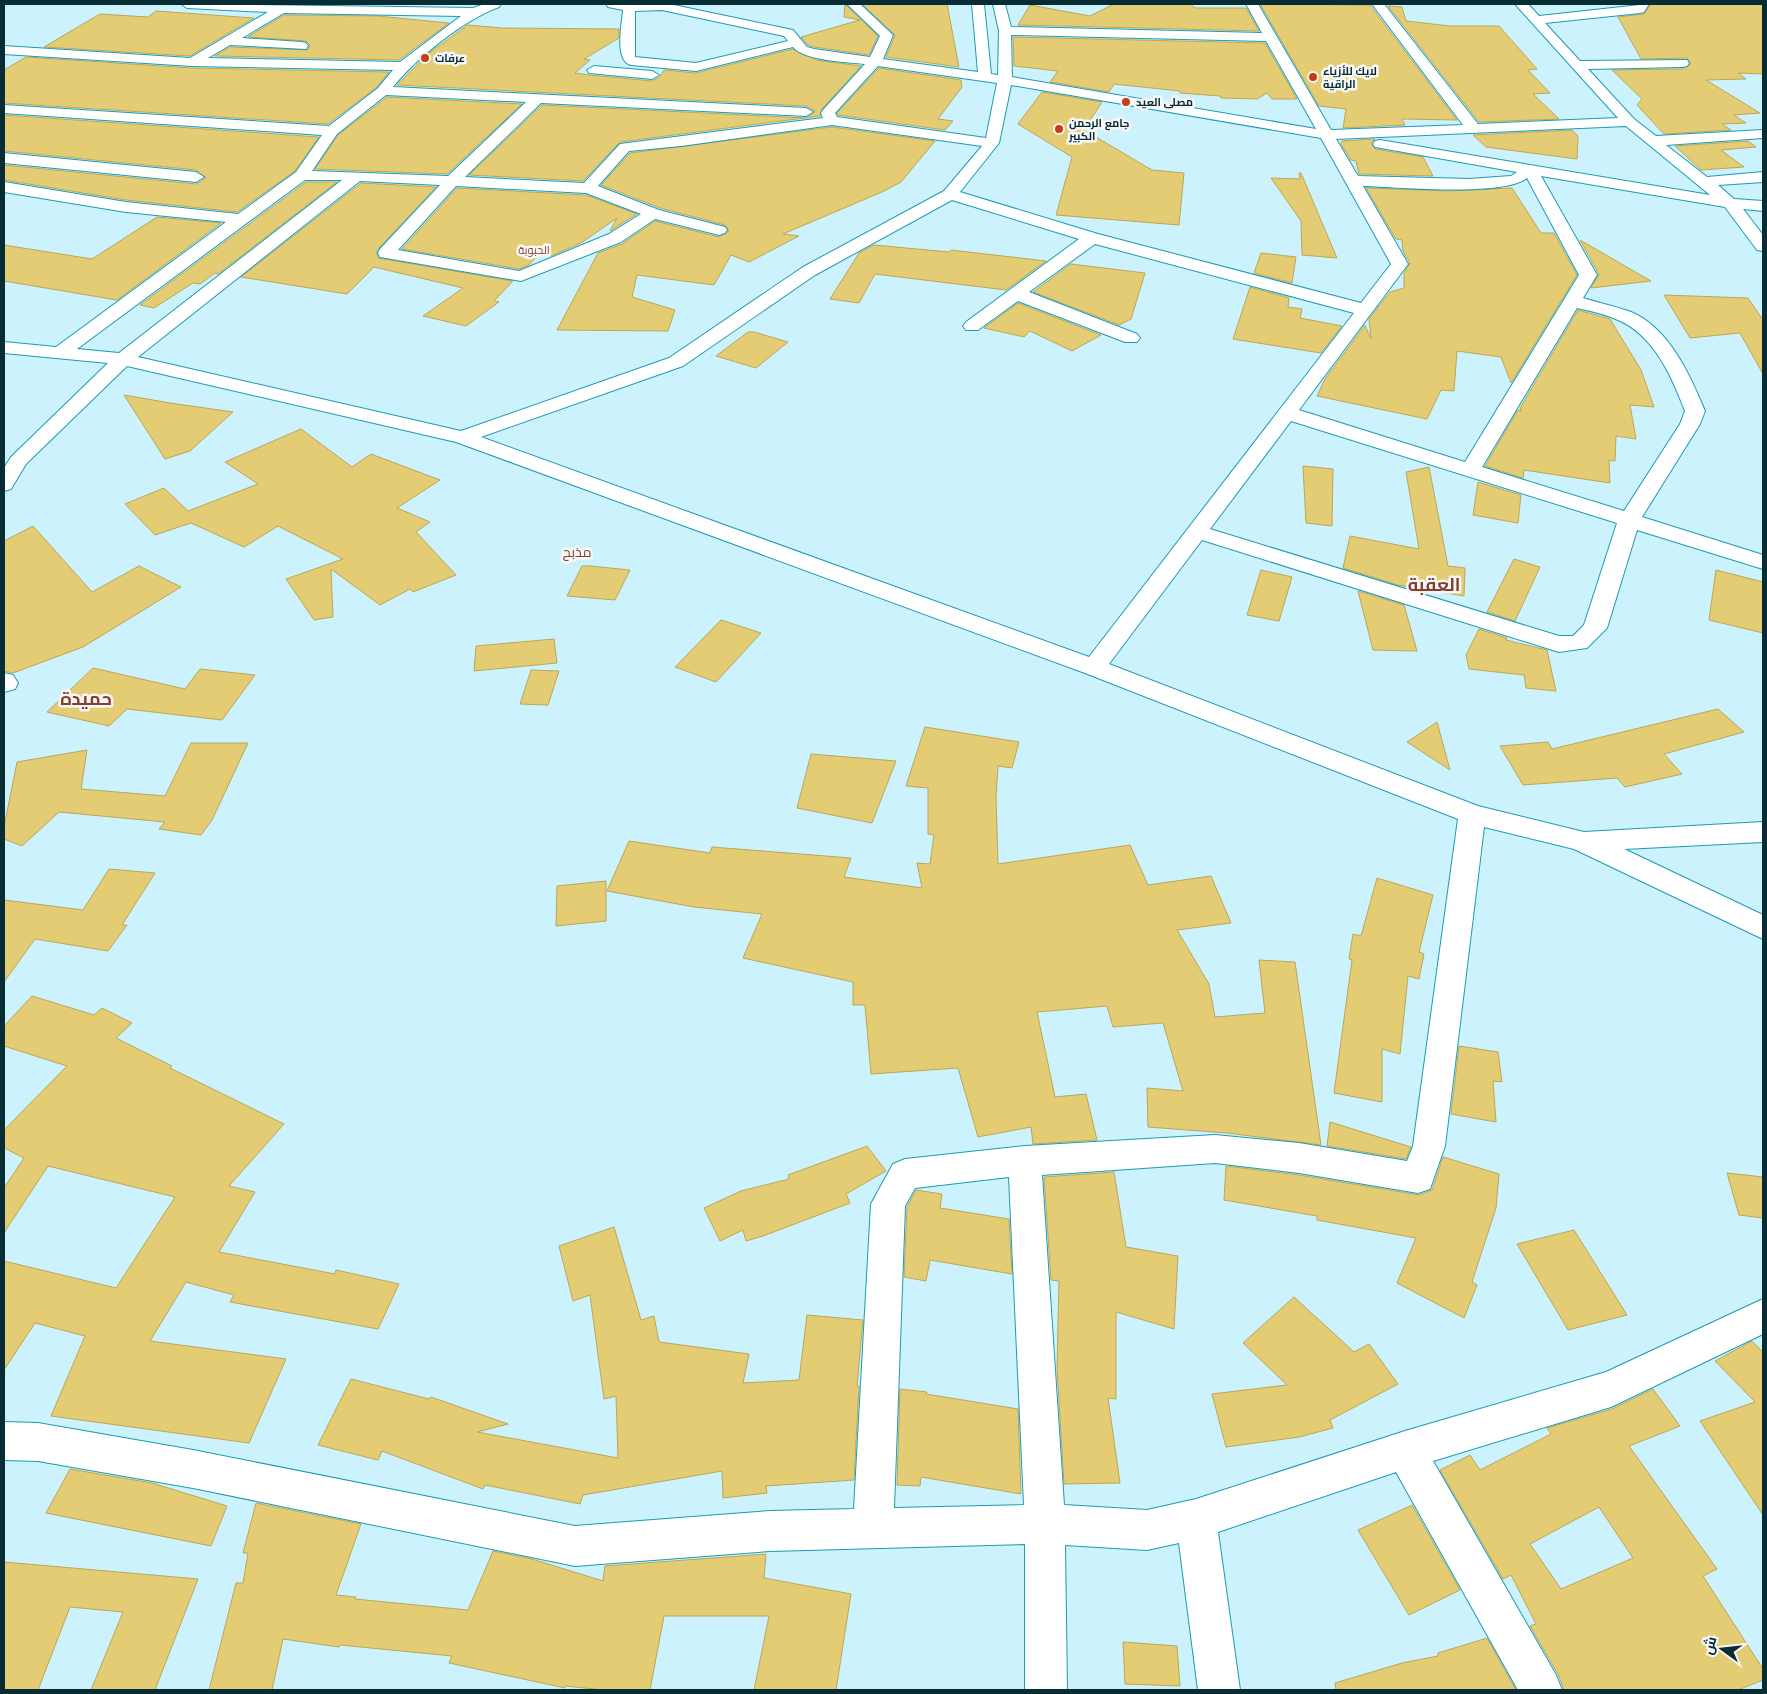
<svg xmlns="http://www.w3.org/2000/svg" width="1767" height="1694" font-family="Raleway,Cairo,sans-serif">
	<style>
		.building { fill: #e3cc73; stroke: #bca754; fill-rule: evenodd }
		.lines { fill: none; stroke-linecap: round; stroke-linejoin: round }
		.minor-casing { stroke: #1c9bb3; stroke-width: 2 }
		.minor { fill: #fff; fill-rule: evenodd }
		.poi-dot { fill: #c63d16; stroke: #f7f7f7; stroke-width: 2 }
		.labels { text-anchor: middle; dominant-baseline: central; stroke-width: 5; stroke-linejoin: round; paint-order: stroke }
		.far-poi-label { font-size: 11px; font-weight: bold; fill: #072c34; stroke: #f7f7f7; text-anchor: start }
		.far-neighbourhood-label { font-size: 11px; fill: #843f2d; stroke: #f7f7f7 }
		.neighbourhood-label { font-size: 14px; fill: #843f2d; stroke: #f7f7f7 }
		.district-label { font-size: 18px; font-weight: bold; fill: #843f2d; stroke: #f7f7f7 }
	</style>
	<rect width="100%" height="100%" fill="#cbf2fd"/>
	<g class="building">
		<path d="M845,4l33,32 -9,19 -55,-8 -6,-2 -7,-8 59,-17 -16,-3z"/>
		<path d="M862,4h85l12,63 -73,-10 9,-22z"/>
		<path d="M1114,4h76l5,4h51l13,23 -241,-6 12,-20 60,11z"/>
		<path d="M1260,4l110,1 87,115 -55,-1 3,6 -62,3 3,-19 -27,-3z"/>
		<path d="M1651,4h112v70l-25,-1 8,6 -40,1 54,33 -26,2 12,8 -24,1 9,6 -67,4 -27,-29 5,-6 -30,-29 70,-1 9,-5 -4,-6 -46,1 -23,-42 26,-3z"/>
		<path d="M1388,6l14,1 4,14 44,5h49l38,43 -9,1 22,23 -17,1 26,25 -80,3z"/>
		<path d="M156,11l98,7 -64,38 -146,-9 56,-33 48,3z"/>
		<path d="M284,15l94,1 71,7 -50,37 -184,-4 15,-9 78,3 2,-5 -4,-4 -58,-4z"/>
		<path d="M468,25l34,3 117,1v9l-35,21 6,1 -15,13 14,2 63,6 8,-4 4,-7 32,3 97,-24 23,11 45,6 -39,43 -2,7 -200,26 -37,39 -114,-6 73,-70 264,13 9,-7 -9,-5 -409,-21 32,-32z"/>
		<path d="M1013,37l252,6 32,56h-25l-5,-6 -10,6 -36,-1 -1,-2 -40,-3v-2l-66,-7 -5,8 -59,-10 8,-11 -44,-5z"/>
		<path d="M26,57l166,11 197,4 -12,15 -49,37 -324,-21v-33z"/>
		<path d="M879,68l82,12 1,7 -24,32 15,2 -8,9 -107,-15 -1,-2z"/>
		<path d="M1042,92l60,10 -18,28 68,40 32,3 -5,52 -123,-10 16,-58 -54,-33z"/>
		<path d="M387,97l135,7 -75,70 -132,-5 23,-34z"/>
		<path d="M4,115l315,22 -24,34 -58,41 -111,-12 -122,-20v-15l192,19 10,-6 -10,-8 -192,-19z"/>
		<path d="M832,127l103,14 -34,41 -19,10 -99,42 16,2 -50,26 -18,-7 -17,30 -77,-10 -5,22 43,13 -7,21 -111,-1 41,-77 24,-9 33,-23 64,16 10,-6 -4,-6 -65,-17 -59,-23 29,-32z"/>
		<path d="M1572,130l6,6 -1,23 -91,-12 -13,-12z"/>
		<path d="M1375,139l-4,4 4,6 48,8 10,19 -74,-2 -3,-13 -5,-1 -10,-16 1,-3z"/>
		<path d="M1748,141l8,6 -35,3 23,17 -43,3 -26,-24z"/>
		<path d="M1299,173h2l36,85 -35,-3 -1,-34 -30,-43 29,1z"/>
		<path d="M306,182h31l-119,92 -3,-1 -15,11 -7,-1 -39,25 -14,-3z"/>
		<path d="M361,183l75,4 -57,61 -3,4 2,6 135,23 -19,20 5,1 -33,24 -43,-10 40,-28 -89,-21 -27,27 -106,-17z"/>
		<path d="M457,188l129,7 51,19 -27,17 7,-13 -36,25 -30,13 -9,-5 -13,14 -10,4 -117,-20z"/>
		<path d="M1366,188l83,3 63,-3 29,45h13l23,42 -66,108 -10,-26 -44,-6 -3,40 -13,-1 -14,29 -110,-23 8,-17 40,-54 6,14 -2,-20 21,-27 14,-4v-15l6,-10 -7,-12 -1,-11 -6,-1z"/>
		<path d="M157,217l64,6 -104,77 -113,-19v-36l88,14z"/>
		<path d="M1580,240l71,41 -60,7 8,-14z"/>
		<path d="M874,245l75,7 2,-2 95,11 -40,29 -131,-16 -16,29 -29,-4 29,-46z"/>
		<path d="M1261,253l35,4 -4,26 -38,-10z"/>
		<path d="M1071,264l74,9 -14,46 -12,6 -86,-33z"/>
		<path d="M1250,287l39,11 -1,9 14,2 -2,9 42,8 -21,27 -88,-14z"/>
		<path d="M1664,295l84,3 15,22v54l-23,-41 -50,5z"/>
		<path d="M1018,303l83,32 -29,16 -42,-20 -6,6 -40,-9z"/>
		<path d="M1578,310l32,9 31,51 13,37 -24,-2 6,34 -20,-3 -1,25 -6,-1 1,23 -86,-13 -1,8 -38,-12 33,-56 3,1 -1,-3z"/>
		<path d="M748,332h6l34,10 -32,26 -40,-12z"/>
		<path d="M124,395l46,8 63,9 -43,39 -25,8z"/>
		<path d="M301,429l51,38 19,-13 69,26 -43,28 33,14 -14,10 40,43 -43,17 -3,-3 -30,16 -49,-36 2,48 -19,3 -28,-41 57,-20 -65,-33 -34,21 -53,-24 -36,12 -30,-31 39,-16 24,23 70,-27 -33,-22z"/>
		<path d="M1303,466l30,3 -1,57 -26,-3z"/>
		<path d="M1429,467l19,99 17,2 -1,28 -66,-11 -55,-17 7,-32 69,13 -13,-77z"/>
		<path d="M1478,482l43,13 -3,28 -45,-8z"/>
		<path d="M33,526l59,66 47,-26 42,21 -98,60 -70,26 -9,-2v-130z"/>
		<path d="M1514,559l26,8 -25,54 -28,-9z"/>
		<path d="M582,566h8l40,4 -15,30 -48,-4z"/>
		<path d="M1261,570l31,7 -13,44 -32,-6z"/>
		<path d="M1716,570l47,12v51l-54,-13z"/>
		<path d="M1358,591l46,14 13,46 -44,-1z"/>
		<path d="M721,620l40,13 -45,49 -41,-15z"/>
		<path d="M1479,629l28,9 -1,2 41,10 9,41 -30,-3 -2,-13 -55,-6 -3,-14z"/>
		<path d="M554,639l3,24 -83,8 2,-25z"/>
		<path d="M93,668l92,21 15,-20 55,6 -33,45 -95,-11 -18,17 -62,-14z"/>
		<path d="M531,670l28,1 -11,34 -28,-1z"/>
		<path d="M1718,709l26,23 -80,22 18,20 -57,13 -8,-9 -94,7 -23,-39 48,-4 4,7z"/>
		<path d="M1437,722l13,48 -43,-28z"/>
		<path d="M925,727l94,15 -7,26 -14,-2 -2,31 2,67 132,-19 18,40 63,-9 20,47 -54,7 32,54 6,33 50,-4 -6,-53 36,2 26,183 -94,-12 -79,-6 -1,-39 36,3 -20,-68 -50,4 -6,-21 -70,6 18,85 31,-3 11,46 -64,4 -2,-17 -53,10 -20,-69 -87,6 -6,-69h-12v-23l-110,-24 19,-44 -68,-7 -87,-16 22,-50 81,12 2,-6 139,11 -7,19 78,11 -5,-25 13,1 4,-29 -6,-1v-46l-22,-2z"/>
		<path d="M191,743h57l-36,77 -11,15 -42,-6 6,-7 -106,-10 -37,34 -18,-7v-12l13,-65 70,-12 -6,39 84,7z"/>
		<path d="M811,754l85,7 -24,62 -75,-15z"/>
		<path d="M109,869l46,4 -33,52h5l-19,26 -73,-12 -31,43v-82l79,10z"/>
		<path d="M1377,878l56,17 -14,57 5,2 -5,25 -11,-3 -8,78 -18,-5v53l-48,-9 18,-133 -3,-1 4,-25 8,2z"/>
		<path d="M606,881v40l-50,5 1,-40z"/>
		<path d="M32,996l62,19 8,-7 30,15 -16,15 56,28 -2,2 114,56 -55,62 26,6 -36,60 116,22 1,-4 63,14 -21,45 -148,-27 4,-7 -48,-13 -36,59 136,18 -37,84 -198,-27 34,-80 -50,-13 -31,47v-109l112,27 59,-91 -127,-31 -44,67v-45l20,-30 -20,-10v-18l63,-64 -63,-20v-20z"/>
		<path d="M1459,1046l39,6 4,30 -9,-1 3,41 -45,-8z"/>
		<path d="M1330,1122l81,25 -5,12 -79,-13z"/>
		<path d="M867,1146l19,25 -40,23 4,9 -87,33 -17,5 -3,-11 -23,11 -16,-33 37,-17 48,-12 -1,-4z"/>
		<path d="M1443,1157l56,17 -3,34 -24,74 5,3 -13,33 -67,-35 19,-45 -99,-18v-4l-93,-16 2,-34 73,9 120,20 13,-5z"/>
		<path d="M1114,1172l12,75 52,9 -4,73 -58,-17v87l-8,-1 12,85 -56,1 -7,-116 2,-87 -8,-1 -7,-103z"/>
		<path d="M1727,1173l36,4v41l-24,-3z"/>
		<path d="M916,1190l26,4 -2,14 69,11 3,55 -82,-14 -4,21 -22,-4 3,-70z"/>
		<path d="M614,1227l27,93 13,-4 5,26 90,12 -6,29 56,-3 8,-65 56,5 -6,66h2l-5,94 -88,6 1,7 -44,5 -1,-27 -139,24 -3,9 -95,-19 -2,4 -101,-38 -4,9 -60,-15 33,-66 78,20 2,-2 77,27 -31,8 141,26 -2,-62 -12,3 -14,-104 -17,6 -14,-55z"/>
		<path d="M1574,1230l53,85 -59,15 -51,-86z"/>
		<path d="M1294,1297l60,55 15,-8 29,40 -68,36 3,8 -34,9 -73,10 -14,-53 75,-9 -44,-42z"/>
		<path d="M1752,1341l11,11v163l-63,-94 55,-19 -40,-41z"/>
		<path d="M900,1389l27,3 -1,2 92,15 3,85 -100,-17 -1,9 -23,-1z"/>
		<path d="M1653,1389l27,37 -51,20 88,123 -14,7 60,93v11l-25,10h-174l-6,-16 -28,-48 6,-2 -25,-49 -8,4 -63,-109 30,-15 10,15 71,-36 -4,-6 65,-19zM1599,1507l34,51 -72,31 -31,-45z"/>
		<path d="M70,1469l82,14 75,23 -16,40 -165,-33z"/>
		<path d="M256,1503l105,21 -25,71 20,2 -1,2 113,11 25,-59 39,8 71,22 2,-15 161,-12 -2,24 87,16 -15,96h-82l15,-74h-105l-14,74h-46l-39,-4v2l-116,-25 3,-7 -112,-11 -1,2 -56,-8 -11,51h-63l27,-107h7l5,-30h-5z"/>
		<path d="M1412,1505l48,85 -51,25 -51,-85z"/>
		<path d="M4,1562l194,17 -43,111h-64l32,-78 -53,-5 -32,83h-34z"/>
		<path d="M1487,1638l29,52h-180l-1,-7 67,-20 36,-7v-3z"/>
		<path d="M1123,1642l54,4 3,40 -55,-2z"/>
	</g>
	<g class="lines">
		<defs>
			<g id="minor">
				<path d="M181,4l292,4 11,-4h17l-2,3c-35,13 -82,50 -106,80l413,21 7,4 -7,4 -265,-13 -76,74 119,6 36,-39 203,-26 -2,-5 2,-3 42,-46c-17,-2 -61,-3 -72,-17l-97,24 -65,-6c-17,-4 -9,-41 -8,-55l-15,-3 -2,-3h63l119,25 5,1 14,17 7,2 56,8 10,-21 -33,-32h13l33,31 -10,24 95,13 -6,-68h12l7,70 7,1 1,-44 -6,-27h12l6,23 251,6 -16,-29h12l73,126 132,-5 -91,-121h12l94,120 140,-6 -103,-114h13l11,12 110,-12 -5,8 -4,1 -95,10 35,38 107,-1 2,3 -2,3 -5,1 -94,2 46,50 22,17 107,-6v8l-97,7 41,32 56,-5v10l-45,3 16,14 29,2v10l-20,-2 20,26v16l-6,-1 -32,-43 -184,-31 56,99 -14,23c16,5 32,8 48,14 38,16 59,63 74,99l-5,13 -58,93 121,38v14l-126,-39 -30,98 -20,20 -28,4 -357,-112 -93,124 369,142 106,26 179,-10v20l-139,7 139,66v24l-189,-90 -90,-22 -39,319 -15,43 -12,4 -119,-20 -84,-10 -173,12 22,330 83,5 49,-11 209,-68 201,-59 157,-73v35l-152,73 -178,54 123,214 6,15h-44l-122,-218 -178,60 22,158h-42l-19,-147 -32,7 -82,-5 2,145h-42v-146l-255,7 -195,15 -382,-78 -155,-27 -34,-1v-38l34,1 155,27 382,76 195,-15 84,-2 17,-305 22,-40 12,-5 120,-13 190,-11 84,8 108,18 6,-15 45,-327 -373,-146 -629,-231 -329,-76 -101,98 -15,25 -7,2v-23l7,-11 97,-94 -104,-10v-11l52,5 170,-125 -100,-10 -122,-20v-10l122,20 112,12 58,-42 26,-37 -318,-22v-8l325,21 49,-38 15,-18 -201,-4 -188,-12v-8l186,12 78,-46 -81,-4zM662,10l122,26 4,5 -92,22 -61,-6v-46zM284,13l177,3 -61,46 -192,-4 22,-13 76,4 2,-3 -2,-3 -5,-1 -59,-4zM1011,35l255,6 50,88 -304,-52zM878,66l119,17 -11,55 -149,-21 -2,-4zM1011,85l310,53 70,126 -30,39 -263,-69 -138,-42 39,-49zM386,95l140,7 -78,74 -136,-5 25,-37zM832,125l150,21 -38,45 -141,76 -134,91 -208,73 -323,-74 222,-176 80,4 -60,64 -2,4 2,4 141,24 100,-39 34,-23 64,16 6,-2 2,-3 -2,-3 -66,-17 -61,-24 31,-35 52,-5zM1626,126l84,69 -330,-55 -5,1 -2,3 2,3 142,25 -6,4 -42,3 -111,-3 -22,-37zM1527,178l52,97 -114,187 -166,-52 109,-146 -45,-78c35,1 139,11 164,-8zM305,180h37l-223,173 -42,-4zM456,186l130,7 55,21 -32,20 -90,37 -121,-21zM952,200l127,39 -113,83 -3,4 3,4h12l40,-29 107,41h12l3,-4 -3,-4 -108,-42 66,-48 259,69 -265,344 -608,-220 202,-71 132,-91zM1577,308c14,3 28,6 41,12 36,15 54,57 67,91l-5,13 -56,87 -142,-44zM1291,421l326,102 -33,102 -11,11h-14l-349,-107zM1009,1177l15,328 -130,3 11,-302 10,-18z"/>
				<path d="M594,66l58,5 7,4 -7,4 -63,-6 -2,-3z"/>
				<path d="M4,153l192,19 8,5 -8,5 -192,-19z"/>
				<path d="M4,673l9,2 5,8 -3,6 -11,3z"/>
			</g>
		</defs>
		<use href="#minor" class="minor-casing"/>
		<use href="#minor" class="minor"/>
	</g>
	<g class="poi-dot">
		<circle cx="425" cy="58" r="5"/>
		<circle cx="1313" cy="77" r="5"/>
		<circle cx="1126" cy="102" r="5"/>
		<circle cx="1059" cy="129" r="5"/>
	</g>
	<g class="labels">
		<g class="far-poi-label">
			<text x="435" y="58">عرفات</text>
			<text x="1323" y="71">لايك للأزياء<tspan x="1323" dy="13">الراقية</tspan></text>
			<text x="1136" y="102">مصلى العيد</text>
			<text x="1069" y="123">جامع الرحمن<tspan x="1069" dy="13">الكبير</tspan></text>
		</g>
		<g class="far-neighbourhood-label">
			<text x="534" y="250">الحبوبة</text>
		</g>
		<g class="neighbourhood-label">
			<text x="577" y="552">مذبح</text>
		</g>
		<g class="district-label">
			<text x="1434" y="584">العقبة</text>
			<text x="86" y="698">حميدة</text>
		</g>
	</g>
	<rect width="1767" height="1694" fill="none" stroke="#072c34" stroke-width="10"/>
	<g transform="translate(1722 1649) rotate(285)" stroke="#f7f7f7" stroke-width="4" paint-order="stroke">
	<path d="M0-4L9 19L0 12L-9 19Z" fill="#072c34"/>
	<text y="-8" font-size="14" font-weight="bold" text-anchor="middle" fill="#072c34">ش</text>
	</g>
</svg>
